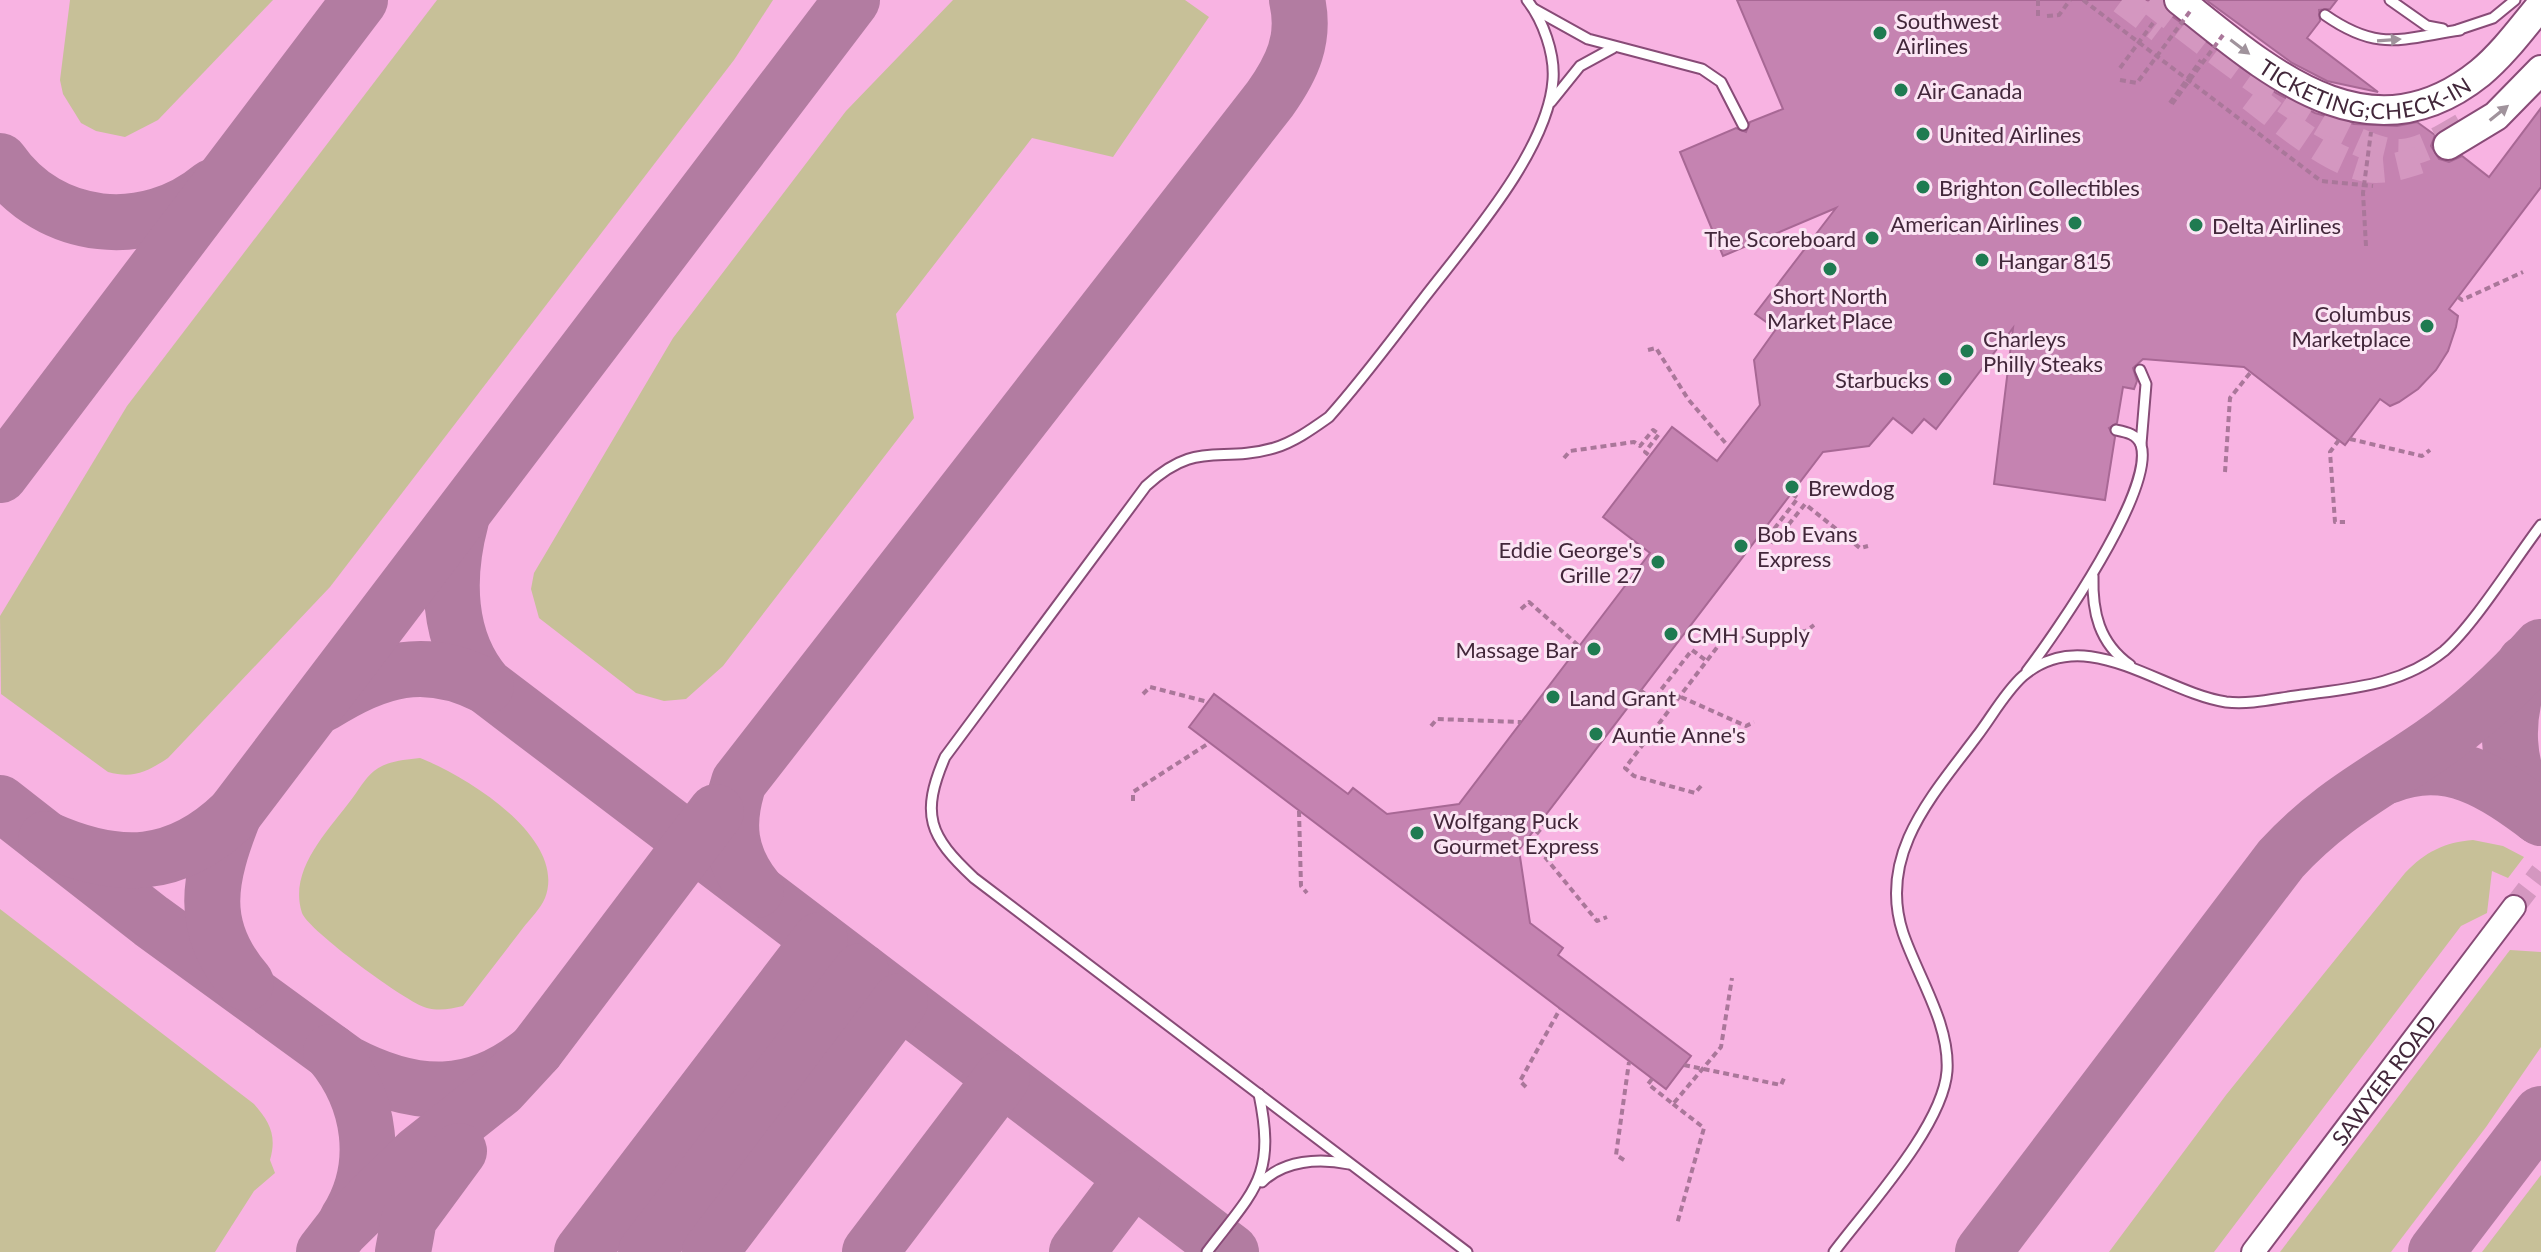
<svg xmlns="http://www.w3.org/2000/svg" width="2541" height="1252" font-family="Lato,sans-serif">
	<style>
		.green { fill: #c7c098 }
		.lines { fill: none; stroke-linecap: round; stroke-linejoin: round }
		.taxiway { stroke: #b27ca1; stroke-width: 56 }
		.building { fill: #c583b1; stroke: #a86895; stroke-width: 2 }
		.tertiary-tunnel { stroke: #d497c0; stroke-width: 22; stroke-dasharray: 22 11; stroke-linecap: butt }
		.primary-tunnel { stroke: #d497c0; stroke-width: 28; stroke-dasharray: 28 14; stroke-linecap: butt }
		.service-casing { stroke: #884b77; stroke-width: 13 }
		.tertiary-casing { stroke: #884b77; stroke-width: 26 }
		.primary-casing { stroke: #884b77; stroke-width: 32 }
		.path { stroke: #aa779a; stroke-width: 4; stroke-dasharray: 6 4; stroke-linecap: butt }
		.service { stroke: #fff; stroke-width: 9 }
		.tertiary { stroke: #fff; stroke-width: 22 }
		.primary { stroke: #fff; stroke-width: 28 }
		.path-bridge { stroke: #aa779a; stroke-width: 4; stroke-dasharray: 6 4; stroke-linecap: butt }
		.oneway { fill: #a0939c }
		.poi-dot { fill: #1f7b51; stroke: #fbe5f4; stroke-width: 3 }
		.labels { text-anchor: middle; dominant-baseline: central; stroke-width: 6; stroke-linejoin: round; paint-order: stroke }
		.poi-label { font-size: 22px; fill: #42273a; stroke: #fbe5f4; text-anchor: start }
		.street-label { font-size: 22px; fill: #42273a; stroke: #fbe5f4 }
	</style>
	<rect width="100%" height="100%" fill="#f8b3e2"/>
	<g class="green">
		<path d="M70,0h203l-115,120 -33,17 -29,-6 -15,-8 -18,-29 -3,-14z"/>
		<path d="M437,0h336l-39,60 -404,527 -162,171c-21,14 -35,21 -60,14l-107,-78 -1,-78 127,-210z"/>
		<path d="M953,0h232l24,17 -96,140 -81,-19 -136,176 18,104 -191,248 -37,33 -22,2 -28,-8 -97,-75 -8,-29 3,-16 139,-235 173,-227z"/>
		<path d="M420,758c46,18 148,80 125,140 -4,10 -15,21 -22,30 -20,26 -40,52 -60,78 -12,3 -24,5 -36,2 -20,-5 -119,-78 -125,-95 -14,-43 26,-82 49,-113 7,-9 14,-22 23,-29 12,-10 30,-11 46,-13z"/>
		<path d="M2473,840l30,6 21,11 -16,21 -16,-7 -5,42 -26,13 -247,326h-105l117,-157 179,-222c20,-21 40,-31 68,-33z"/>
		<path d="M0,909l254,195c16,18 23,32 16,56l5,13 -21,18 -39,61h-215z"/>
		<path d="M2510,950l31,2v95l-55,80 -95,125h-111z"/>
		<path d="M2541,1175v77h-59z"/>
	</g>
	<g class="lines">
		<g class="taxiway">
			<path d="M0,161c50,72 147,80 212,26"/>
			<path d="M0,475l360,-475"/>
			<path d="M461,520c-15,56 -15,120 25,166l745,566"/>
			<path d="M2525,663c-21,51 -23,108 13,153"/>
			<path d="M323,704c55,-35 102,-49 163,-18"/>
			<path d="M2388,776c60,-25 106,7 153,42"/>
			<path d="M0,803l151,118 195,142c68,36 129,39 190,-13"/>
			<path d="M234,814c-25,64 -37,112 12,169"/>
			<path d="M46,839c72,32 130,31 188,-25l618,-814"/>
			<path d="M756,890c-27,-34 -31,-66 -17,-108l531,-683c22,-31 36,-60 27,-99"/>
			<path d="M331,1052c40,48 50,114 16,168"/>
			<path d="M324,1252l17,-22 77,-76 82,-65 36,-39 180,-238"/>
			<path d="M403,1252l6,-33 50,-68"/>
			<path d="M582,1252l238,-312"/>
			<path d="M646,1252l215,-281"/>
			<path d="M710,1252l190,-251"/>
			<path d="M870,1252l132,-174"/>
			<path d="M1077,1252l56,-74"/>
			<path d="M1983,1252l298,-393c50,-54 93,-74 151,-114 39,-27 77,-62 109,-98"/>
			<path d="M2436,1252l105,-138"/>
		</g>
	</g>
	<g class="building">
		<path d="M1737,0h425l6,13 108,80 39,20 39,11 43,2 20,-4 18,13 -4,11 8,13 10,3 13,-6 27,21 52,-69v79l-92,122 9,7 -2,11 -8,24 -12,19 -18,19 -19,13 -9,4 -10,-7 -35,46 -101,-78 -101,-8 -10,9 4,13 -3,8 -11,-2 -6,36 -8,5 6,9 -10,63 -111,-16 19,-156 -77,101 -12,-10 -12,14 -19,-15 -24,28 -46,6 -304,398 11,73 33,25 -5,7 133,101 -25,33 -477,-362 25,-33 134,100 5,-6 34,26 72,-10 191,-251 -47,-36 69,-90 45,34 43,-56 -6,-45 22,-31 -21,-15 81,-106 -113,48 -43,-104 56,-24 10,4 4,-10 33,-13z"/>
		<path d="M2206,0h131l-7,9 -11,1 1,11 -13,17 71,54 -51,-11 -35,-18z"/>
	</g>
	<g class="lines">
		<path class="tertiary-tunnel" d="M2514,907l27,-35"/>
		<g class="primary-tunnel">
			<path d="M2122,0l38,29"/>
			<path d="M2150,0c47,36 196,157 252,153 23,-2 47,-19 67,-30"/>
			<path d="M2251,97c29,22 87,72 125,72 15,0 28,-4 43,-9"/>
		</g>
		<defs>
			<g id="service">
				<path d="M2390,0l37,26 16,3"/>
				<path d="M1534,9l54,30 114,30 19,13 22,43"/>
				<path d="M2325,15c53,37 75,24 135,15"/>
				<path d="M2457,30l36,-12 22,-18"/>
				<path d="M1551,102l29,-36 33,-18"/>
				<path d="M2140,370l6,14 -5,60"/>
				<path d="M2093,576c-1,36 6,67 37,89"/>
				<path d="M2027,671c29,-38 128,-181 114,-226 -4,-11 -15,-13 -25,-15"/>
				<path d="M1262,1182c22,-22 57,-24 87,-18"/>
				<path d="M1207,1252c48,-63 69,-75 52,-158"/>
				<path d="M1467,1252l-493,-374c-45,-42 -54,-63 -29,-121l201,-271c51,-47 72,-22 128,-38 20,-6 38,-19 55,-31 34,-38 64,-79 95,-119 43,-56 124,-147 129,-218 2,-26 -10,-60 -26,-80"/>
				<path d="M1834,1252c33,-44 109,-126 113,-181 3,-47 -29,-94 -44,-138 -26,-79 30,-138 74,-197 14,-18 28,-44 46,-60 63,-54 138,16 203,26 25,3 51,-4 76,-7 51,-7 100,-10 142,-44 30,-26 71,-92 97,-126"/>
			</g>
			<g id="tertiary">
				<path id="s1" d="M2253,1252l261,-345"/>
			</g>
			<g id="primary">
				<path id="s2" d="M2179,0c88,70 189,163 301,73 23,-19 42,-45 61,-68"/>
				<path d="M2448,145l48,-29 45,-46"/>
			</g>
		</defs>
		<use href="#service" class="service-casing"/>
		<use href="#tertiary" class="tertiary-casing"/>
		<use href="#primary" class="primary-casing"/>
		<g class="path">
			<path d="M2038,0v19"/>
			<path d="M2083,0l238,181 52,5"/>
			<path d="M2047,16l12,-1 11,-15"/>
			<path d="M2120,68l33,-45"/>
			<path d="M2170,103l31,-43"/>
			<path d="M2366,246l-3,-53 8,-61"/>
			<path d="M2458,297l4,3 61,-28"/>
			<path d="M1648,350l8,-2 32,51 40,47"/>
			<path d="M2350,439l72,17 8,-6"/>
			<path d="M2339,440l-9,12 5,70h10"/>
			<path d="M1564,458l6,-7 64,-9 6,4 13,-16 6,4 -14,18 5,4"/>
			<path d="M2225,472l5,-74 20,-25"/>
			<path d="M1792,494l6,4 -31,40 7,5 31,-39 55,44 8,-2"/>
			<path d="M1521,609l8,-7 50,44"/>
			<path d="M1640,690l13,10 39,-50 16,12"/>
			<path d="M1143,694l7,-7 58,15"/>
			<path d="M1681,697l65,29 8,-4"/>
			<path d="M1431,726l6,-7 84,3"/>
			<path d="M1701,786l-6,7 -61,-17 -9,-8 103,-135 9,6 69,-8 8,-6"/>
			<path d="M1133,801v-9l76,-49"/>
			<path d="M1299,811l2,75 6,7"/>
			<path d="M1541,822l3,3 -16,19 17,13 52,64 10,-4"/>
			<path d="M1652,1079l-4,5 25,20 48,-57 11,-69"/>
			<path d="M1526,1087l-6,-6 40,-72"/>
			<path d="M1673,1104l31,24 -27,96"/>
			<path d="M1624,1160l-8,-5 13,-93"/>
		</g>
		<use href="#service" class="service"/>
		<use href="#tertiary" class="tertiary"/>
		<use href="#primary" class="primary"/>
		<g class="path-bridge">
			<path d="M2120,80l17,3 54,-73"/>
			<path d="M2172,104l51,-69"/>
			<path d="M1684,1065l97,20 4,-9"/>
		</g>
	</g>
	<defs><path id="oneway-solid" d="M-6-.8H1V-3.2L6.5 0L1 3.2V.8H-6Z" transform="scale(2)"/></defs>
	<g class="oneway">
		<use href="#oneway-solid" transform="translate(2389 40) rotate(-4)"/>
		<use href="#oneway-solid" transform="translate(2240 47) rotate(37)"/>
		<use href="#oneway-solid" transform="translate(2499 113) rotate(-39)"/>
	</g>
	<g class="poi-dot">
		<circle cx="1880" cy="33" r="8"/>
		<circle cx="1901" cy="90" r="8"/>
		<circle cx="1923" cy="134" r="8"/>
		<circle cx="1923" cy="187" r="8"/>
		<circle cx="2075" cy="223" r="8"/>
		<circle cx="2196" cy="225" r="8"/>
		<circle cx="1872" cy="238" r="8"/>
		<circle cx="1982" cy="260" r="8"/>
		<circle cx="1830" cy="269" r="8"/>
		<circle cx="2427" cy="326" r="8"/>
		<circle cx="1967" cy="351" r="8"/>
		<circle cx="1945" cy="379" r="8"/>
		<circle cx="1792" cy="487" r="8"/>
		<circle cx="1741" cy="546" r="8"/>
		<circle cx="1658" cy="562" r="8"/>
		<circle cx="1671" cy="634" r="8"/>
		<circle cx="1594" cy="649" r="8"/>
		<circle cx="1553" cy="697" r="8"/>
		<circle cx="1596" cy="734" r="8"/>
		<circle cx="1417" cy="833" r="8"/>
	</g>
	<g class="labels">
		<g class="poi-label">
			<text x="1896" y="20">Southwest<tspan x="1896" dy="25">Airlines</tspan></text>
			<text x="1917" y="90">Air Canada</text>
			<text x="1939" y="134">United Airlines</text>
			<text x="1939" y="187">Brighton Collectibles</text>
			<text x="2059" y="223" text-anchor="end">American Airlines</text>
			<text x="2212" y="225">Delta Airlines</text>
			<text x="1856" y="238" text-anchor="end">The Scoreboard</text>
			<text x="1998" y="260">Hangar 815</text>
			<text x="1830" y="295" text-anchor="middle">Short North<tspan x="1830" dy="25">Market Place</tspan></text>
			<text x="2411" y="313" text-anchor="end">Columbus<tspan x="2411" dy="25">Marketplace</tspan></text>
			<text x="1983" y="338">Charleys<tspan x="1983" dy="25">Philly Steaks</tspan></text>
			<text x="1929" y="379" text-anchor="end">Starbucks</text>
			<text x="1808" y="487">Brewdog</text>
			<text x="1757" y="533">Bob Evans<tspan x="1757" dy="25">Express</tspan></text>
			<text x="1642" y="549" text-anchor="end">Eddie George's<tspan x="1642" dy="25">Grille 27</tspan></text>
			<text x="1687" y="634">CMH Supply</text>
			<text x="1578" y="649" text-anchor="end">Massage Bar</text>
			<text x="1569" y="697">Land Grant</text>
			<text x="1612" y="734">Auntie Anne's</text>
			<text x="1433" y="820">Wolfgang Puck<tspan x="1433" dy="25">Gourmet Express</tspan></text>
		</g>
		<g class="street-label">
			<text stroke="none"><textPath href="#s2" startOffset="216">TICKETING;CHECK-IN</textPath></text>
			<text stroke="none"><textPath href="#s1" startOffset="216">SAWYER ROAD</textPath></text>
		</g>
	</g>
</svg>
